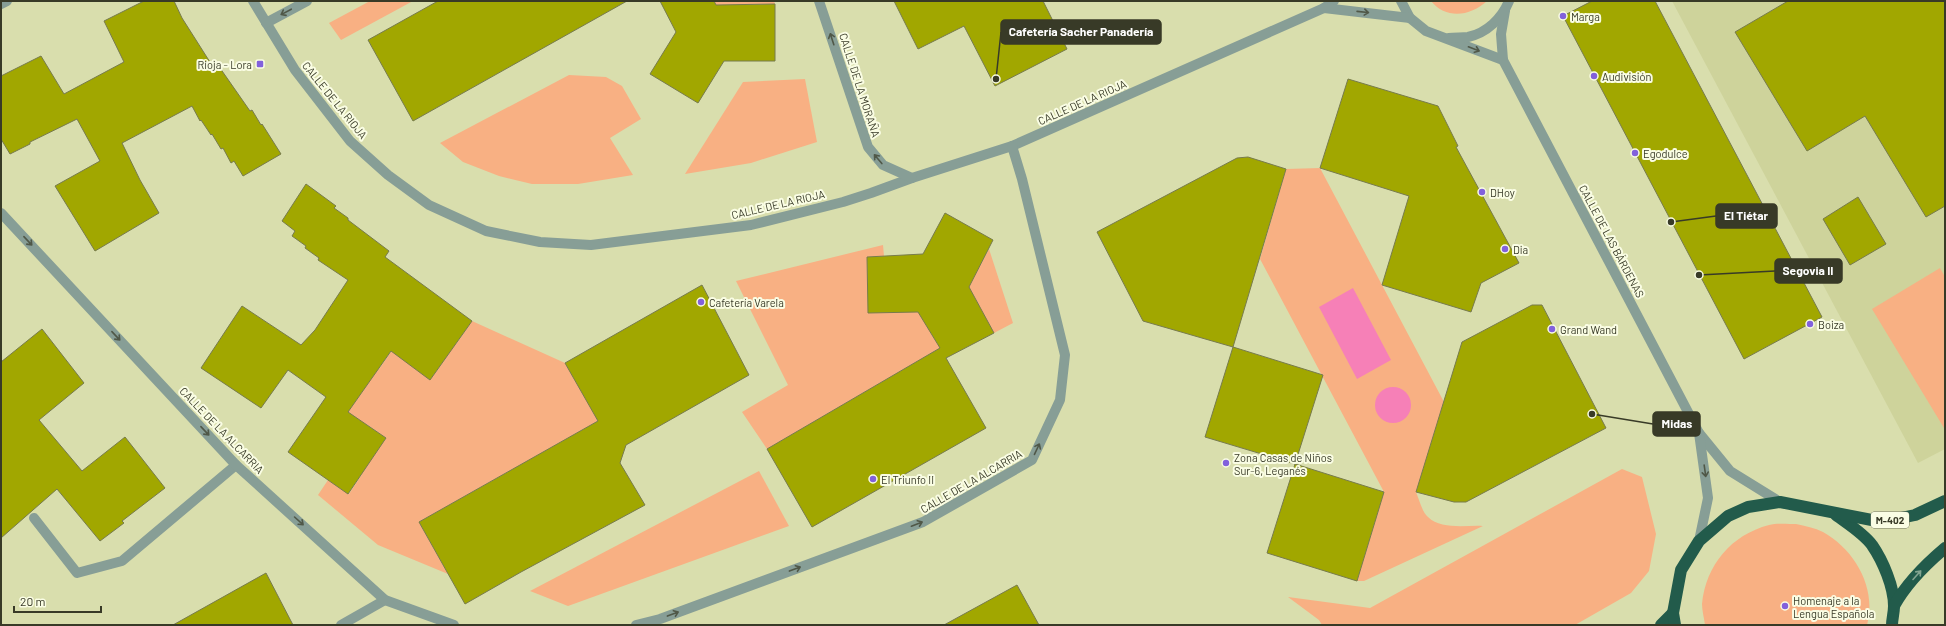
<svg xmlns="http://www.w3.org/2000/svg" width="1946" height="626" font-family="Barlow,sans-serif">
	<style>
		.built { fill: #ced39b }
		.green { fill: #f8b083 }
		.water { fill: #f680b7 }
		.building { fill: #a1a700; stroke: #777b4d }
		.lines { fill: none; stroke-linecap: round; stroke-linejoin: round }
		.lane { stroke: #879e96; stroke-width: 10 }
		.street { stroke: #879e96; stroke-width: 10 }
		.highway { stroke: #225b4b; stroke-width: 12 }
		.oneway { stroke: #505848 }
		.oneway2 { stroke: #83a490 }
		.poi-dot { fill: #8261dc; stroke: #fafde4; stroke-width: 1.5 }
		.labels { text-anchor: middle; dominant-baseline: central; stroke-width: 4; stroke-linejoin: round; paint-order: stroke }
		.shield { fill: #fafde4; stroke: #727460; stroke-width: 1 }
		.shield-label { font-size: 10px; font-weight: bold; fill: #383a27 }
		.poi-label { font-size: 11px; fill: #383a27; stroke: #fafde4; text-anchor: start }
		.street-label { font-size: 11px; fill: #383a27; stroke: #fafde4 }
		.leader { fill: none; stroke: #383a27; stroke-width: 1.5 }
		.callout-dot { fill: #383a27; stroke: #fafde4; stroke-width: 1.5 }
		.callout { fill: #383a27; stroke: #383a27; stroke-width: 1.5 }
		.callout-label { font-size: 12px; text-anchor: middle; font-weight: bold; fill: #fff }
	</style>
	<rect width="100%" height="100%" fill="#d9dead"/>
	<path class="built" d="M1672,1h273v448l-27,14z"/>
	<g class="green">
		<path d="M370,1h43l-72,39 -12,-17z"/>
		<path d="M714,1h60l1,3h-28v8l-28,-1z"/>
		<path d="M1431,1h56c-16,15 -41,19 -56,0z"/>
		<path d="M569,75l37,2 16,9 19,33 -31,19 23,37 -55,9h-46l-33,-8 -36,-14 -23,-19z"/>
		<path d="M805,79l12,63 -66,21 -66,11 58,-92z"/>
		<path d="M1320,168l124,234 -28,90c3,7 6,20 12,25 13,13 38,8 55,9l-119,55h-7l27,-89 -124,-233 26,-90z"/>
		<path d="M883,245l1,11 -17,1 1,56 56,-10 15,24 -9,5 10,16 -173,101 -25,-37 46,-27 -52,-104z"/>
		<path d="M989,249l24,74 -19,10 -37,-47 14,-25 10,3z"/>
		<path d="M1940,268l5,9 -1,151 -72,-119z"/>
		<path d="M472,321l93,42 15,26 21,-13 -3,45 -179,101 29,52 -70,-29 -60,-50 10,-15 21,14 13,-20 -11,-8 23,-11 12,-17 -20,-14 -6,8 -17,-13 22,-31 1,-27 13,8 18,-26 33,37 15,-21 -9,-7 10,-14 10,6z"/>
		<path d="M1622,469l20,8 14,57 -7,37 -18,22 -56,32h-253l-3,-5 -31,-23 82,11z"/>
		<path d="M759,471l30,55 -221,80 -38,-15z"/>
		<path d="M1796,524c9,2 19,4 27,8 32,18 54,56 44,93h-162c-1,-7 -3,-15 -3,-21 4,-39 29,-69 67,-79 8,-2 19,-1 27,-1z"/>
	</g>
	<g class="water">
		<path d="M1353,288l38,72 -34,19 -38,-72z"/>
		<circle cx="1393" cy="405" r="18"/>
	</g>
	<g class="building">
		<path d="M144,1h30l8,17 33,52 5,-2 30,43 2,-1 9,15 1,-1 19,30 -38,22 -9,-15 -3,2 -8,-15 -2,1 -9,-15 -1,1 -10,-15 -1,1 -8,-15 -70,37 18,37 19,33 -64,38 -40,-65 45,-25 -23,-42 -47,23v2l-20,10 -9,-15v-63l40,-20 23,38 60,-32 -20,-41z"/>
		<path d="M438,1h189l-214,120 -45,-81z"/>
		<path d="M660,1h54l2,4 59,-1v57h-51l-26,42 -48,-29 26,-42z"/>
		<path d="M894,1h149l24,48 -72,37 -31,-60 -46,23z"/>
		<path d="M1592,1h63l167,316 -78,42 -181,-343z"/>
		<path d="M1788,1h157v205l-19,11 -61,-101 -58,35 -72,-119z"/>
		<path d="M1348,79l90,27 20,40 -2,1 63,116 -38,20 -10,29 -89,-27 27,-89 -89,-28z"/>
		<path d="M1248,157l38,12 -53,178 -90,-26 -46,-89 140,-74z"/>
		<path d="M306,184l30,22 -2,2 14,10v2l41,31 -4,6 87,64 -42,59 -39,-29 -43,61 38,26 -38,56 -60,-42 38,-55 -38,-27 -27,38 -60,-40 41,-62 59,39 14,-15 33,-50 -30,-20 1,-2 -14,-10 1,-2 -14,-10 3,-5 -13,-10z"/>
		<path d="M1858,197l28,47 -36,21 -27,-46z"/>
		<path d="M945,213l48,27 -24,47 25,46 -48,25 40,70 -174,99 -45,-78 173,-101 -22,-36 -50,1 -1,-56 56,-3z"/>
		<path d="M702,285l47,90 -123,70 -6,18 25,42 -124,67 -56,32 -46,-82 179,-101 -33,-58z"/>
		<path d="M1532,305h10l64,123 -140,74h-12l-38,-10 46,-150z"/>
		<path d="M42,329l42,54 -45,37 43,51 43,-34 40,51 -43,33 2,2 -24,18 -43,-52 -56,49v-176z"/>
		<path d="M1233,347l90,28 -28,89 -90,-27z"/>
		<path d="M1295,464l89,28 -27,89 -90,-28z"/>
		<path d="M266,573l27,52h-120z"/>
		<path d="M1017,585l22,40h-95z"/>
	</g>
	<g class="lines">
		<g class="lane">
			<path d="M34,518l43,55 45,-12 114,-96"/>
			<path d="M341,625l44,-25"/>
		</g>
		<g class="street">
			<path d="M253,1l42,69 55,71 38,34 41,30 57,26 54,11 51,3 160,-20 92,-23 28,-9 41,-15 100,-32 312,-138 10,-7"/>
			<path d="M819,1l49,146 15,18 29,13"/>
			<path d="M1401,1l9,17 16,13 77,29"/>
			<path d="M1,4l6,-3"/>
			<path d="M1324,8l86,10"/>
			<path d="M1505,11l-4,23 2,26 196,373 31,38 50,31"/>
			<path d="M266,23l41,-22"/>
			<path d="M1449,38c6,-1 13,0 19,-1 19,-4 34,-19 41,-36"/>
			<path d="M1,213l235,252 149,135 69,25"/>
			<path d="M1699,541l9,-43 -9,-65"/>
			<path d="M636,625l24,-6 263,-97 109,-62 28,-60 5,-45 -43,-176 -10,-33"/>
		</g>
		<g class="highway">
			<path d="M1836,515c12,9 27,18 36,30 11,16 22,42 22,61 0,7 -2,13 -2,19"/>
			<path d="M1894,606c12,-22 32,-42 51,-58"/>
			<path d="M1661,625l12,-12"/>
			<path d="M1675,625l-2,-12 8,-43 18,-29 29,-25 20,-9 32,-5 102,20 33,-7 30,-14"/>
		</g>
	</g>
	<defs><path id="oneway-shaft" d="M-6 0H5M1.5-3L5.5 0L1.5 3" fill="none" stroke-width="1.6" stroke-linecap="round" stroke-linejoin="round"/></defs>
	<g class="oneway">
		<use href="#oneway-shaft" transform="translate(286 12) rotate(152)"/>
		<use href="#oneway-shaft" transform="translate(1363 12) rotate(6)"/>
		<use href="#oneway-shaft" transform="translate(832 39) rotate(-108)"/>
		<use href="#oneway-shaft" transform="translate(1474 49) rotate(21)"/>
		<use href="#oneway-shaft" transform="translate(878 159) rotate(-130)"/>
		<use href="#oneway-shaft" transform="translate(28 241) rotate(47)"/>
		<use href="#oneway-shaft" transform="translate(116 336) rotate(47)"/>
		<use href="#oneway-shaft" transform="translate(205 431) rotate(47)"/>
		<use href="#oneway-shaft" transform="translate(1037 449) rotate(-65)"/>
		<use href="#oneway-shaft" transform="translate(1705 471) rotate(82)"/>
		<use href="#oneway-shaft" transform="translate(299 521) rotate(42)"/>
		<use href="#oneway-shaft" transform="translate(917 524) rotate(-21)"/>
		<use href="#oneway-shaft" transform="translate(795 569) rotate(-20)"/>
		<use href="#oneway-shaft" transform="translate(673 614) rotate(-20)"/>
	</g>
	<use class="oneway2" href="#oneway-shaft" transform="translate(1917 575) rotate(-48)"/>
	<g class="poi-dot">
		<circle cx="1563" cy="16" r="4"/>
		<rect x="256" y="60" width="8" height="8" rx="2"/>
		<circle cx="1594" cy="76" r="4"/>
		<circle cx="1635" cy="153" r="4"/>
		<circle cx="1482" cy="192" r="4"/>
		<circle cx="1505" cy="249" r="4"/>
		<circle cx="701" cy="302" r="4"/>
		<circle cx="1810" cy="324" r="4"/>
		<circle cx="1552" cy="329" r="4"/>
		<circle cx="1226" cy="463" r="4"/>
		<circle cx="873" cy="479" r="4"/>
		<circle cx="1785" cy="606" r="4"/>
	</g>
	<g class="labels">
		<rect class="shield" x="1871" y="512" width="38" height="16" rx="3"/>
		<g class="shield-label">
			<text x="1890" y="520">M-402</text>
		</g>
		<g class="poi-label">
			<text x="1571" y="16">Marga</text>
			<text x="252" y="64" text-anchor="end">Rioja - Lora</text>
			<text x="1602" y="76">Audivisión</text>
			<text x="1643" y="153">Egodulce</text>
			<text x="1490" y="192">DHoy</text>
			<text x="1513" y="249">Dia</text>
			<text x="709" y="302">Cafetería Varela</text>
			<text x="1818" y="324">Boiza</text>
			<text x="1560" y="329">Grand Wand</text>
			<text x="1234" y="457">Zona Casas de Niños<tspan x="1234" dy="13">Sur-6, Leganés</tspan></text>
			<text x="881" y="479">El Triunfo II</text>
			<text x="1793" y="600">Homenaje a la<tspan x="1793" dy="13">Lengua Española</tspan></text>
		</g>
		<g class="street-label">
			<text transform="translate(860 85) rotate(72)">CALLE DE LA MORAÑA</text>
			<text transform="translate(335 100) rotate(51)">CALLE DE LA RIOJA</text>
			<text transform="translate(1082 102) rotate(-24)">CALLE DE LA RIOJA</text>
			<text transform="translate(778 204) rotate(-13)">CALLE DE LA RIOJA</text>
			<text transform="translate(1612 241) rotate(62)">CALLE DE LAS BÁRDENAS</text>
			<text transform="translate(222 430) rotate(46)">CALLE DE LA ALCARRIA</text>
			<text transform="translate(971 481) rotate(-30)">CALLE DE LA ALCARRIA</text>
		</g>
	</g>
	<path class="leader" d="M996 79L1001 32M1671 222L1716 216M1699 275L1775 271M1592 414L1653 424"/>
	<g class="callout-dot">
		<circle cx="996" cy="79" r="4"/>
		<circle cx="1671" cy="222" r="4"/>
		<circle cx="1699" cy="275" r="4"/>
		<circle cx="1592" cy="414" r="4"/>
	</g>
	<g class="callout">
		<rect x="1001" y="20" width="160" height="24" rx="4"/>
		<rect x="1716" y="204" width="61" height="24" rx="4"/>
		<rect x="1775" y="259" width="67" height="24" rx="4"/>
		<rect x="1653" y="412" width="47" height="24" rx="4"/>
	</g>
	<g class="callout-label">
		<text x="1081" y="36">Cafetería Sacher Panadería</text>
		<text x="1746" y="220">El Tiétar</text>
		<text x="1808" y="275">Segovia II</text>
		<text x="1677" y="428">Midas</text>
	</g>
	<rect width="1946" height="626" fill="none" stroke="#383a27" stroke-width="4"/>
	<path d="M14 606v6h87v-6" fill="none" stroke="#383a27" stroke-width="2"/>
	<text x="20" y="606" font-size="12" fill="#383a27" stroke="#fafde4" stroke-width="3" paint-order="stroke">20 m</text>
</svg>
